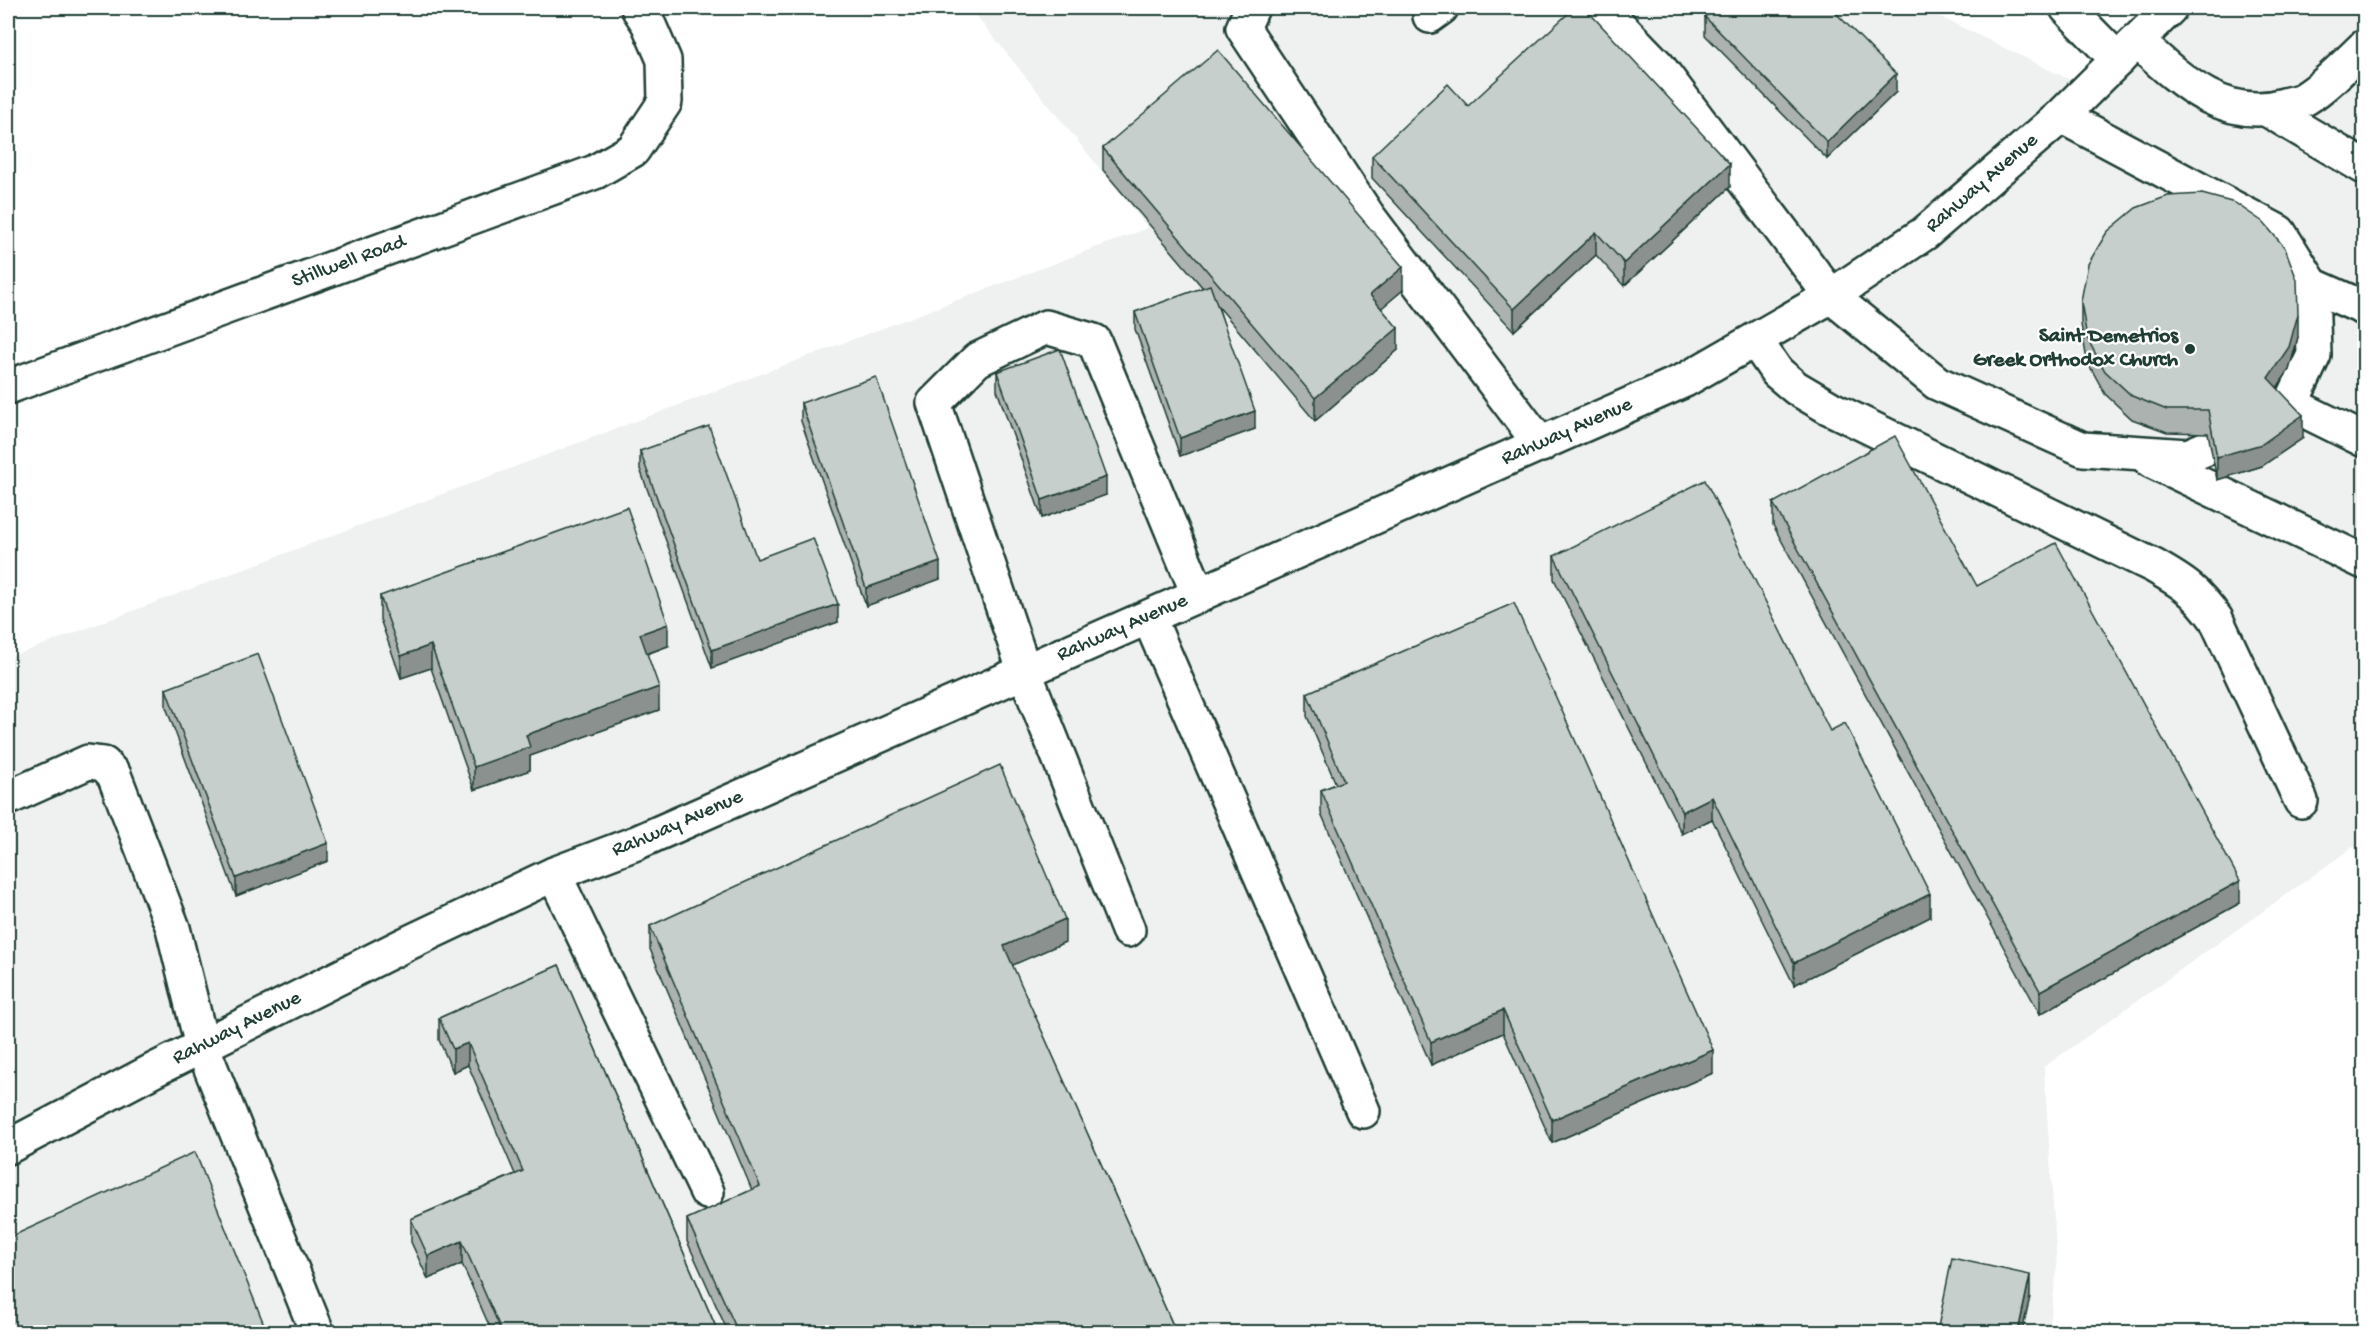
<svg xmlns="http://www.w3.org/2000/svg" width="2372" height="1340" font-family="'Gochi Hand',sans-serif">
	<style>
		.built { fill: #eef1f0 }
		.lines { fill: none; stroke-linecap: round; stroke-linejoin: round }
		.minor-casing { stroke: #1f3d34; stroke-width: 38 }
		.minor { stroke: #fff; stroke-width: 33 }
		.wall { fill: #abb2af; stroke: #1f3d34; stroke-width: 1.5 }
		.shaded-wall { fill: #8b918f; stroke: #1f3d34; stroke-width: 1.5 }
		.building { fill: #c7cfcc; stroke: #1f3d34; stroke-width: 1.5 }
		.poi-dot { fill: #1f3d34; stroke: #fff; stroke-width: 2 }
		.labels { text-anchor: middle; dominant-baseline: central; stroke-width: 4.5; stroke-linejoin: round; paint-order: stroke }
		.street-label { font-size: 21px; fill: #1f3d34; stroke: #fff }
		.poi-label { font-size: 21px; font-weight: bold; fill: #1f3d34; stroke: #fff; text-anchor: end }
	</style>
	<rect width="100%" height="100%" fill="#fff"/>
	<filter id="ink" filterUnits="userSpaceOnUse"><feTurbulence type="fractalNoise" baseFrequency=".0167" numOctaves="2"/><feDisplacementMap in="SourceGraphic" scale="12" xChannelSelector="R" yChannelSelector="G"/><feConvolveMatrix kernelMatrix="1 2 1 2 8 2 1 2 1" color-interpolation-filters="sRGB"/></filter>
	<g filter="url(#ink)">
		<path class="built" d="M970,8h952l167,81 81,-81h194v843l-11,-4 -309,220 13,199 -8,66h-2041v-674l1140,-430z"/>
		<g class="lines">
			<defs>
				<g id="minor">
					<path d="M1252,8l-9,20 125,188 173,229"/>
					<path d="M1602,8l56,58 173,230 106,87 146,66 105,7 98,-42 28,-59 -2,-70 -33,-53 -218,-116"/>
					<path d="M2067,8l51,52"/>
					<path d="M1430,16l11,-8"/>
					<path d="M2137,41c41,37 86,82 147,64 7,-2 16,-3 22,-7 21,-13 40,-34 58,-51"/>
					<path d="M2268,110l96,57"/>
					<path d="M2312,285l52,23"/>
					<path d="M1755,340l22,32 19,16 34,20 324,158c30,17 42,25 62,53l85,182"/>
					<path id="s1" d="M8,387l587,-215 38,-22 32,-48 -1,-42 -16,-37 -10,-15"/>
					<path d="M2291,404l73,36"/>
					<path d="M2150,460l214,102"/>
					<path d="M1149,618l214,493"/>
					<path d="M8,798l80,-36 16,2 10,11 59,153 29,118 115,286"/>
					<path d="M554,874l153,318"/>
					<path d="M1128,930l-103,-257 -91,-270 43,-43 69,-33 48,14 105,255"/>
					<path id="s2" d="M8,1147l146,-77 250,-125 150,-71 82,-31 1049,-463 146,-84 94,-63 136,-117 109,-108"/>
				</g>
			</defs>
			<use href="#minor" class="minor-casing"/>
			<use href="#minor" class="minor"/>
		</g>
		<g class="wall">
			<path d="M1705,17l191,75 -69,67 -122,-124z"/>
			<path d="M1468,106l262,81 -106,99 -28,-31 -82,76 -142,-153v-22z"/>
			<path d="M1103,148l300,142 -22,18 17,42 -83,71 -97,-115 37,123 -75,27 -45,-127v-17l68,-24 -100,-118z"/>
			<path d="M2081,301l217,36 -9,33 -12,18 26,50 -41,28 -45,14 -9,-47 -41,-1 -35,-13 -27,-25 -18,-33 -6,-37z"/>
			<path d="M997,372l109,123 -64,23 -45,-128z"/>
			<path d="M801,403l139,176 -74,27 -65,-185z"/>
			<path d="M640,451l117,108 81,63 -126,46 -72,-199z"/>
			<path d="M1773,503l204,83 263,317 -200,111 -267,-489z"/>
			<path d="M1554,556l276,175 100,186 -136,68 -82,-166 -30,15 -128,-255z"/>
			<path d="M380,596l288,50 -21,8 12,56 -129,46v14l-56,20 -43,-122 -30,10 -21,-59z"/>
			<path d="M166,689l162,172 -92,35 -70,-189z"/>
			<path d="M1307,693l406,380 -161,70 -49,-110 -72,32 -110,-252v-23l15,-6 -29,-68z"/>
			<path d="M650,926l415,16 -53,23 164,367h-448l-41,-91v-22l65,-29 -102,-241z"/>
			<path d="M559,965l159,367h-226l-30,-68 -34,15 -17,-37v-23l104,-45 -47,-109 -15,7 -14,-32v-22z"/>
		</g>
		<g class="shaded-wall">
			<path d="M1896,74v18l-69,67v-17z"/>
			<path d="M1730,164v23l-106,99v-23z"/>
			<path d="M1596,232v23l-82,76v-22z"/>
			<path d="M1403,267v23l-33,28v-23z"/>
			<path d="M2298,314v23l-9,33 -21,31v-23z"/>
			<path d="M1398,328v22l-83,71v-23z"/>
			<path d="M1255,411v18l-75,27v-18z"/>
			<path d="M2303,415v23l-41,28 -45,14v-23z"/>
			<path d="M1106,477v18l-64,23v-18z"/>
			<path d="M940,562v17l-74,27v-18z"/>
			<path d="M838,604v18l-126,46v-18z"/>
			<path d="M668,624v22l-28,10v-22z"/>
			<path d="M431,645v23l-30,10v-22z"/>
			<path d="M659,687v23l-129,46v14l-56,20v-23l52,-32z"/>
			<path d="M1712,797v22l-30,15v-22z"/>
			<path d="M328,843v18l-92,35v-18z"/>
			<path d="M2240,881v22l-200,111v-23z"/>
			<path d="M1930,894v23l-136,68v-22z"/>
			<path d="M1065,919v23l-61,27v-23z"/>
			<path d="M1503,1010v23l-72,32v-23z"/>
			<path d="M468,1043v22l-15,7v-23z"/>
			<path d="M1713,1050v23l-161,70v-23z"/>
			<path d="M462,1241v23l-34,15v-23z"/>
			<path d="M2030,1275v22l-8,35h-4z"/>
		</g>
		<g class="building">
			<path d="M1574,8h11l145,156 -106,99 -28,-31 -82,77 -142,-153 76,-72 20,22z"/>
			<path d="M1714,8h117l65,66 -69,68 -122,-125z"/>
			<path d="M1218,50l185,217 -33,28 28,33 -83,70 -212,-250z"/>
			<path d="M2202,194l33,9 28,19 22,26 12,32 1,34 -9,33 -21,31 35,37 -41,29 -45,13 -9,-47h-41l-35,-14 -27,-25 -18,-33 -6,-37 7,-37 19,-32 29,-24 32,-12z"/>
			<path d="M1210,285l45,126 -75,27 -45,-126z"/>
			<path d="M1060,349l46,128 -64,23 -45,-128z"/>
			<path d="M876,377l64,185 -74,26 -65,-185z"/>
			<path d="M709,426l48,133 56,-21 25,66 -126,46 -72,-199z"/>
			<path d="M1895,436l82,150 79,-43 184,338 -200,110 -267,-488z"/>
			<path d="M1705,480l125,251 15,-8 85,171 -136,69 -82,-166 -30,15 -128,-256z"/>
			<path d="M627,507l41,117 -28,10 19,53 -133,48 4,12 -56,20 -43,-122 -30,11 -21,-60z"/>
			<path d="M1514,603l199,447 -161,70 -49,-110 -72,32 -110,-252 23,-9 -37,-88z"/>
			<path d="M258,654l70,189 -92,35 -70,-189z"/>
			<path d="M1000,765l65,154 -61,27 172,386h-438l-51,-113 73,-33 -110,-260z"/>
			<path d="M559,965l159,367h-216l-40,-91 -34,15 -17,-37 112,-48 -55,-128 -15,6 -14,-31z"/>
			<path d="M195,1152l72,180h-259v-94z"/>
			<path d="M1952,1258l78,17 -12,57h-81z"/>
		</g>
	</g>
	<circle class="poi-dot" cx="2190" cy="349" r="6"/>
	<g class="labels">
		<g class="street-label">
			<text stroke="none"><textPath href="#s2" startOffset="2202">Rahway Avenue</textPath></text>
			<text stroke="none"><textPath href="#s1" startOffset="363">Stillwell Road</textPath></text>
			<text stroke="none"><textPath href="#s2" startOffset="1716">Rahway Avenue</textPath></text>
			<text stroke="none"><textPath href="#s2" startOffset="1230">Rahway Avenue</textPath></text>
			<text stroke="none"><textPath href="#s2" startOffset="744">Rahway Avenue</textPath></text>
			<text stroke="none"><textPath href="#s2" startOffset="258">Rahway Avenue</textPath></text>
		</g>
		<g class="poi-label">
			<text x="2178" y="337">Saint Demetrios<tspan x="2178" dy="24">Greek Orthodox Church</tspan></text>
		</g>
	</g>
	<rect width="2372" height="1340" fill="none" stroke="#fff" stroke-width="30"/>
	<rect x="15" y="15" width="2342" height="1310" fill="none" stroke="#1f3d34" stroke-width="2" filter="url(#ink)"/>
</svg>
